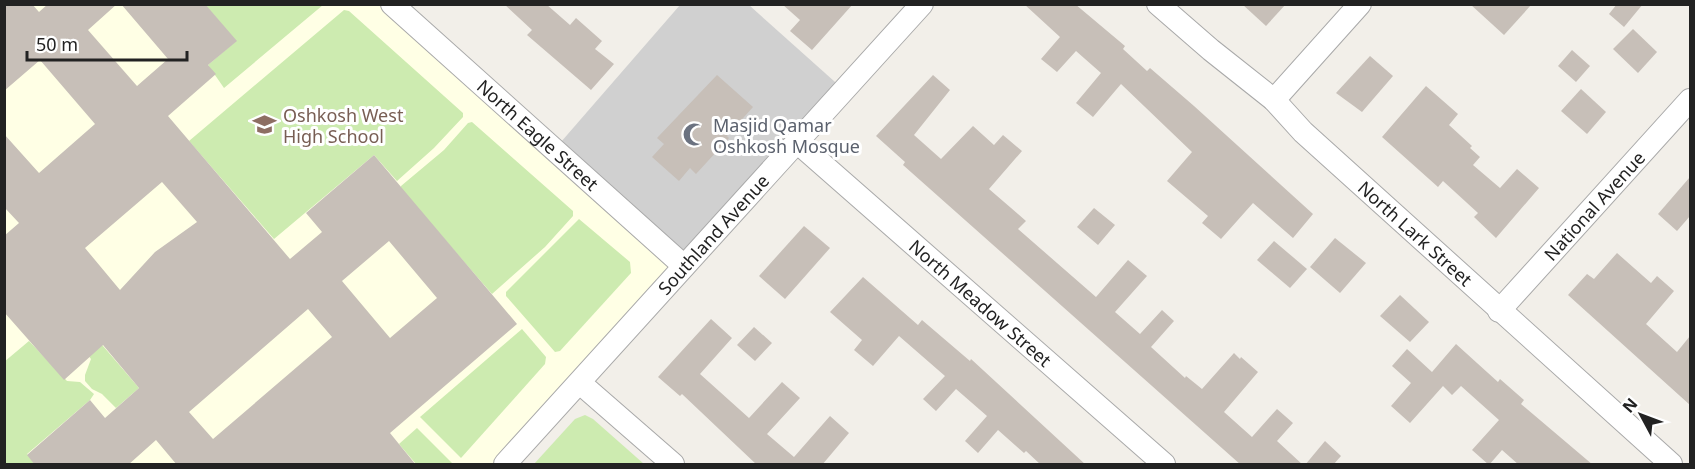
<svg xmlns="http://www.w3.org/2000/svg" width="1695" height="469" font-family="'Noto Sans',sans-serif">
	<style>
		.education { fill: #ffffe5 }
		.religious { fill: #d0d0d0 }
		.grass { fill: #cdebb0 }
		.building { fill: #c7bfb8; fill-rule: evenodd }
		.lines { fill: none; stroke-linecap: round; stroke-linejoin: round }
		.minor-casing { stroke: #a9a9a9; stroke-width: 24 }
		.minor { stroke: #fff; stroke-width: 22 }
		.labels { text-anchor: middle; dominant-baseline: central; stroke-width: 6; stroke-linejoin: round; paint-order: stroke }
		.education-label { font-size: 18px; fill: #785e54; stroke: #fff; text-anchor: start }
		.worship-label { font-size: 18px; fill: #5b616d; stroke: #fff; text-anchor: start }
		.street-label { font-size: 18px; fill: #222; stroke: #fff }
	</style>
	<rect width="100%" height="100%" fill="#f2efe9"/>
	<path class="education" d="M4,5h386l294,261 -179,198h-500z"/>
	<path class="religious" d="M680,5h69l95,85 -160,176 -130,-116z"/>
	<g class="grass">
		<path d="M205,5h118l-99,83 -16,-23 28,-24z"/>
		<path d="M344,10l5,1 114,102v4l-29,31 -37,33 -23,-26 -100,84 -85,-98z"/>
		<path d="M472,122l101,89v5l-28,31 -53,47 -91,-105v-3l43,-36 24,-27z"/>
		<path d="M579,219l51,43 1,11 -71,78 -5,1 -49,-56v-4z"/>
		<path d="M37,269l102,119 -23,20 -14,-14 -10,-5 -7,-8v-6l6,-16 -35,-45z"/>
		<path d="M522,329l24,28 -1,7 -84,94 -41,-41z"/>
		<path d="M29,341l38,40 13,1 14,12 -4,6 -63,54 8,10h-30l-1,-102z"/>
		<path d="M585,415l8,4 51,45h-110l41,-45z"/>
		<path d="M417,428l36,36h-37l-17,-20z"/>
	</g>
	<g class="building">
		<path d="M4,4h28l7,8 9,-8h69l-29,26 49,56 31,-27 -47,-55h84l32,37 -29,24 8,9 -48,42 122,143 32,-27 -16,-19 68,-58 143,169 -127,109 26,32h-239l-21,-25 -28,25h-93l-8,-10 63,-55 15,18 34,-30 -36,-43 -39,35 -60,-68v-76l15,-13 -15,-16v-73l35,39 56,-49 -55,-64 -36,31zM162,182l35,40 -42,30 -35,38 -35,-42zM389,241l48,57 -47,40 -48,-57zM308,309l24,28 -119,102 -24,-27z"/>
		<path d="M504,4h42l24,21 6,-7 26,23 -7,8 19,15 -23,26 -64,-55 5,-5z"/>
		<path d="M782,4h71l-41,46 -22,-19 10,-11z"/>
		<path d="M1024,4h51l50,42 -2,3 24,22 3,-3 44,38 119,108 -20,24 -40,-35 -32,36 -19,-16 6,-7 -41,-35 25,-29 -71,-68 -28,33 -17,-14 25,-30 -25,-22 -19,21 -16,-13 19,-22z"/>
		<path d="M1242,4h44l-20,22z"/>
		<path d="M1470,4h62l-28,31z"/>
		<path d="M1617,4h26l-19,23 -15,-13z"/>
		<path d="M1633,29l24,23 -19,21 -25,-24z"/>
		<path d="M1572,50l18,16 -14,16 -18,-16z"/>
		<path d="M1370,56l23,20 -31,36 -26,-19z"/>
		<path d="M717,75l36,32 -26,29 2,2 -33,36 -6,-6 -11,13 -27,-24 12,-13 -7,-6z"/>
		<path d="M933,75l17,15 -36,45 27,24 32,-33 21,19 9,-10 19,16 -33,38 37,32 -8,8 78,68 32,-37 19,16 -32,36 25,22 22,-24 12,11 -23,26 34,31 1,-2 16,13 32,-36 6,6 1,-2 17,15 -34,40 28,25 25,-28 16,14 -16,18 26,24h-62l-338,-300 2,-3 -29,-26z"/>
		<path d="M1426,86l32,28 -9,11 23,21 -2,2 10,9 -7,8 27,23 17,-19 22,19 -43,50 -22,-21 4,-4 -35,-32 -5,6 -56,-50z"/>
		<path d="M1581,89l25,23 -19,22 -26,-23z"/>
		<path d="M1690,177v39l-13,15 -19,-17z"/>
		<path d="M1094,208l21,17 -17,20 -21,-18z"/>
		<path d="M804,226l26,22 -45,51 -26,-23z"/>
		<path d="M1335,238l31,25 -26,30 -30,-26z"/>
		<path d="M1274,241l33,28 -17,19 -33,-28z"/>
		<path d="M1617,253l34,30 6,-7 17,15 -28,33 31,28 13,-16v69l-122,-110 19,-21 7,5z"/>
		<path d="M863,277l55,48 4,-5 48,41 1,-2 115,106h-45l-15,-14 -2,2 -26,-23 -20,23 -13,-12 22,-25 -31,-27 -20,22 -13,-12 22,-23 -46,-40 -26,30 -19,-16 8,-10 -32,-28z"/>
		<path d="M1400,295l29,27 -19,20 -30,-26z"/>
		<path d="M711,319l21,19 -32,36 49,44 33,-36 18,16 -33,36 27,23 36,-41 19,17 -27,32h-65l-75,-71 -2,2 -22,-19z"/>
		<path d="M754,327l18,16 -17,18 -18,-16z"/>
		<path d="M1456,344l42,38 2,-3 24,21 -3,4 72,61h-74l-17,-15 -13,15 -17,-15 27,-30 -38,-34 -9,9 -9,-9 -33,37 -19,-17 20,-23 -19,-17 15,-17 25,23z"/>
		<path d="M1325,441l16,15 -8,9h-28z"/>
	</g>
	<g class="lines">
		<defs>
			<g id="minor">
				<path id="s1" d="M392,4l292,262"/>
				<path id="s2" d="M1158,4l53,46 63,50 29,32 368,332"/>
				<path d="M1274,100l86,-96"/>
				<path id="s3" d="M797,142l367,322"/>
				<path id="s4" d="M1499,311l191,-211"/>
				<path d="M580,383l93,81"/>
				<path id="s5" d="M505,464l417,-460"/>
			</g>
		</defs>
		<use href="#minor" class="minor-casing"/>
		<use href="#minor" class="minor"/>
	</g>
	<defs>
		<symbol id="school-bare" viewBox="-9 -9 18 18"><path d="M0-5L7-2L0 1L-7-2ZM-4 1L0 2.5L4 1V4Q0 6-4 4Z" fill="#8d6e63" stroke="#fff" stroke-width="2.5" paint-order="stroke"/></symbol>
		<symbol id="mosque-bare" viewBox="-9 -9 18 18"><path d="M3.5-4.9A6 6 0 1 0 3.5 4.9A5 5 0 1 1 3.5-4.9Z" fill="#6b7280" stroke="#fff" stroke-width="2.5" paint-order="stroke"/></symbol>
	</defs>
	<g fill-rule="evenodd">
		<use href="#school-bare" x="248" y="108" width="33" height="33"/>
		<use href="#mosque-bare" x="678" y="118" width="33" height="33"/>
	</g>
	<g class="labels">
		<g class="education-label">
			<text x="283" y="115">Oshkosh West<tspan x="283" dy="21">High School</tspan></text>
		</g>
		<g class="worship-label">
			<text x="713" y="125">Masjid Qamar<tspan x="713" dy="21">Oshkosh Mosque</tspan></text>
		</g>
		<g class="street-label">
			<text stroke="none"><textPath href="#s1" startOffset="196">North Eagle Street</textPath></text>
			<text stroke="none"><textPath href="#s4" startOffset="142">National Avenue</textPath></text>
			<text stroke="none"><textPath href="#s5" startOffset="310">Southland Avenue</textPath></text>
			<text stroke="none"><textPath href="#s2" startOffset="345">North Lark Street</textPath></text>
			<text stroke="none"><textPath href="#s3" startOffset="244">North Meadow Street</textPath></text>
		</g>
	</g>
	<rect width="1695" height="469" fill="none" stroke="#222222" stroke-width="12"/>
	<g transform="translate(1641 415) rotate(311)" stroke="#ffffff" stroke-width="4.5" paint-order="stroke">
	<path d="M0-4.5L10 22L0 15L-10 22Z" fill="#222222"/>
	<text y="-9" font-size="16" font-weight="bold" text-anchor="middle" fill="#222222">N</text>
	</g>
	<path d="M27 51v9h160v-9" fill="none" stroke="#222222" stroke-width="3"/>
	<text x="36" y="51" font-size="18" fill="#222222" stroke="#ffffff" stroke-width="4.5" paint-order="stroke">50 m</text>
</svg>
